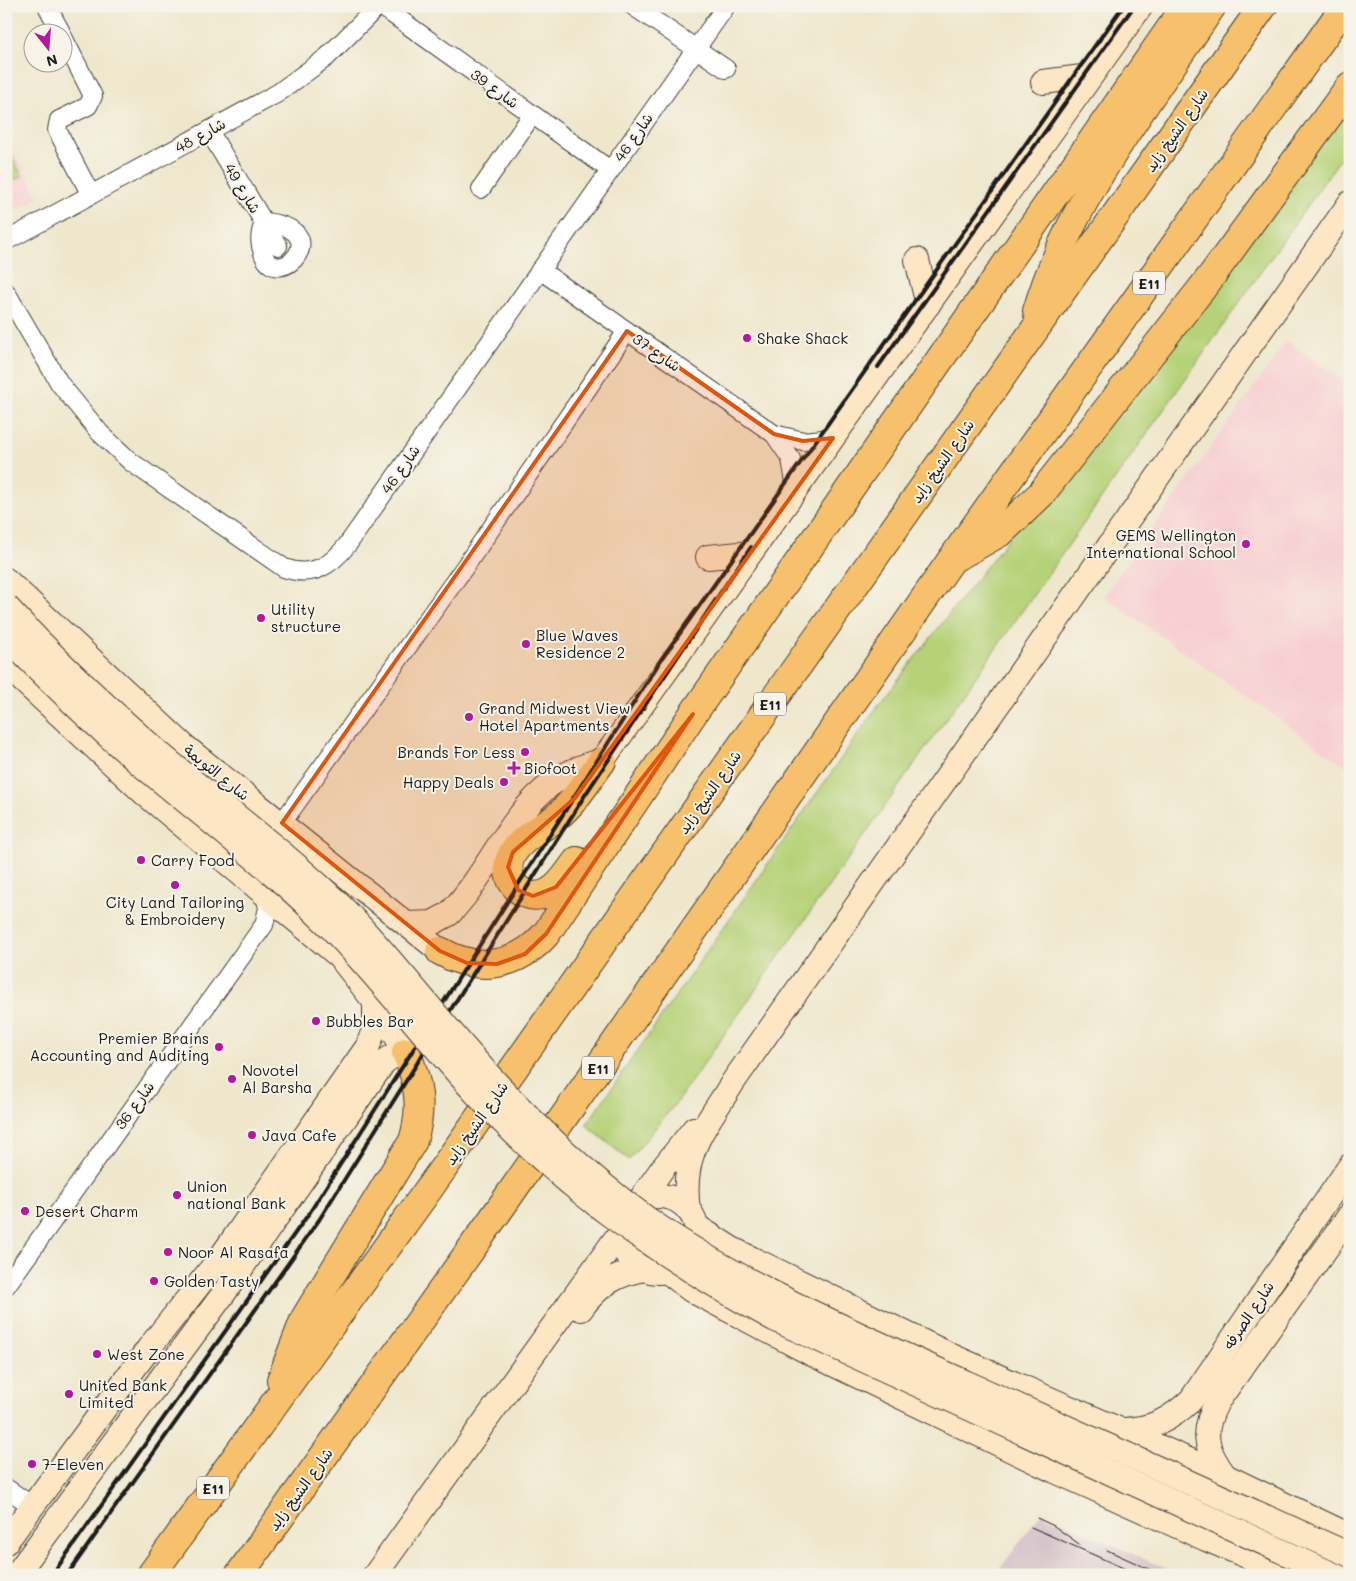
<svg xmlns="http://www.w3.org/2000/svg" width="1356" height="1581" font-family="Mali,'Playpen Sans Arabic',sans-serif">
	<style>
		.built { fill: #f7cfd2 }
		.industrial { fill: #d2bdc6 }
		.green { fill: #b6d278; stroke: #69774a }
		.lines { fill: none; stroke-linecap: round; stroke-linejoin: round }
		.street-casing { stroke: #3c3a36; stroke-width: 20 }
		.secondary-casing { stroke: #3c3a36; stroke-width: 26 }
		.highway-casing { stroke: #3c3a36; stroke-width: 30 }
		.street { stroke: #fff; stroke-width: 18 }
		.secondary { stroke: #fce6c4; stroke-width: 24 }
		.highway { stroke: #f7c06c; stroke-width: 28 }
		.tram { stroke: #1c1c1c; stroke-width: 1 }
		.rail { stroke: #1c1c1c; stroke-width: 4 }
		.secondary-bridge-casing { stroke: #3c3a36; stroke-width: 26; stroke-linecap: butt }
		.secondary-bridge { stroke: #fce6c4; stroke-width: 24 }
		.marked { fill: #de560d; fill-opacity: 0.2; stroke: #de560d; stroke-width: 4; stroke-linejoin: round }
		.poi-dot { fill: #b5179e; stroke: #f7f3e8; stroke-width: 2 }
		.labels { text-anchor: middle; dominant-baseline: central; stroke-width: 4; stroke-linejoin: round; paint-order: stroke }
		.shield { fill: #f7f3e8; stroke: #5e5c59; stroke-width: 1 }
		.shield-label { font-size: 14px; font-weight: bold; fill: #1c1c1c }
		.street-label { font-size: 15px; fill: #1c1c1c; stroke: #f7f3e8 }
		.poi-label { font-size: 15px; fill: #1c1c1c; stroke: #f7f3e8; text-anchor: start }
	</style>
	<rect width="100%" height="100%" fill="#f7f3e8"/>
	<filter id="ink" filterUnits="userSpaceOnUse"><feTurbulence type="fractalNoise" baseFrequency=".02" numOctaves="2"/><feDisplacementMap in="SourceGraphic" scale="10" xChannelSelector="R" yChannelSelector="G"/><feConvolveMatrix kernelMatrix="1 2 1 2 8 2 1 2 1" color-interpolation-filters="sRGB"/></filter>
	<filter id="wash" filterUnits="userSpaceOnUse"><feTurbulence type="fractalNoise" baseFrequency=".0096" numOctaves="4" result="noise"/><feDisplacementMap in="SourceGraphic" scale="20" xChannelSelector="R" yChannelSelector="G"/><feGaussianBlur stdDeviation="1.12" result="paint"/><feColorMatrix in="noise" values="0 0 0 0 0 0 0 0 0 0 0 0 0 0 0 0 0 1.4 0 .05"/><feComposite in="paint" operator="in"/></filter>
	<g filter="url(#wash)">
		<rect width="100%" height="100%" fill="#efe7cc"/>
		<g class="built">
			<path d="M6,138l33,60 -33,17z"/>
			<path d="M1287,341l63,45v383l-246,-173z"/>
		</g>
		<path class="industrial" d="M1041,1513l139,62h-185z"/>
		<g class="green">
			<path d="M1350,102v43l-674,958 -47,57 -43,-35 293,-421z"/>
			<path d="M6,146l16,30 -16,8z"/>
		</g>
	</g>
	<g filter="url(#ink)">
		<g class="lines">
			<defs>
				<g id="street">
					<path d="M381,6l229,164"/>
					<path d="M633,6l93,63"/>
					<path d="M48,8l13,24"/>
					<path d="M62,35l31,61 -5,10 -29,14 -2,10 34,65"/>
					<path d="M209,131l69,115"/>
					<path d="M481,189l51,-74"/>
					<path d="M264,222c74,7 15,69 0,34 -5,-13 -5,-21 0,-34z"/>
					<path d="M6,241l272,-148 49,-36 51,-51"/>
					<path d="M540,270l234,164 17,25 5,29"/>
					<path d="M6,292l54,92 40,49 31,29 153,106c28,10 47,-2 64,-24l378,-538"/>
					<path d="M774,434l29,7 30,-3"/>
					<path d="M282,823l182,-255 163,-237"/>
					<path d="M6,1286l258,-361 4,-17 -4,-17"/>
					<path d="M6,1488l28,19"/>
				</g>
				<g id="secondary">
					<path d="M1043,82l47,-6"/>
					<path d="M917,260l11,45"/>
					<path d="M708,557l42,-4"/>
					<path d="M6,580l178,166 256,205"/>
					<path d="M6,665l138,128 195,163 36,46 31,50 -13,4 -9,6 -160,231 -208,282"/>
					<path d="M407,924l25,-1 17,-9c53,-55 69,-135 153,-153l539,-755"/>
					<circle cx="659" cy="1234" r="38"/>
					<path d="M638,1203l24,-34 32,-40"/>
					<path d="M688,1210c-8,-58 17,-82 45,-128l617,-879"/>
					<path d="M696,1226l36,23 222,108 271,119 125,60"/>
					<path d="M667,1271l24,19 119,63 245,118 151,68 86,36"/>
					<path d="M581,1309c17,-24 36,-35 63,-40"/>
					<path d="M1123,1430c29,-1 47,-10 68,-30l159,-234"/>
					<path d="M1225,1476c-20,-27 -24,-44 -8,-74l133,-187"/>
					<path d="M6,1542l143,-194 74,-94 145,-208 7,-19v-25"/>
					<path d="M375,1575l247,-345"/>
				</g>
				<g id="highway">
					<path d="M1037,311c33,-112 111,-208 175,-305"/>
					<path d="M958,556l43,-24 40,-38 169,-216 140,-192"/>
					<path d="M577,861c-8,10 -16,25 -28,31 -25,14 -50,-14 -37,-38 11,-19 32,-25 47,-39 17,-15 29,-35 43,-54"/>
					<path d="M440,951c38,22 77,16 106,-17l147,-220 493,-708"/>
					<path d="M281,1380l24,-62 108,-177c10,-33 6,-58 -7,-89"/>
					<path d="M151,1575l277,-385 835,-1184"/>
					<path d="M239,1575l260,-365 453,-651 393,-553"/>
				</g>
			</defs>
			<use href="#street" class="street-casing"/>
			<use href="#secondary" class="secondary-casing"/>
			<use href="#highway" class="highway-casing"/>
			<use href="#street" class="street"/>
			<use href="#secondary" class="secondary"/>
			<use href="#highway" class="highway"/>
			<g class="tram">
				<path d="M1037,1518l17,8 25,18"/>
				<path d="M1031,1527l108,48"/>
				<path d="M1107,1550l55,25"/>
			</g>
			<g class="rail">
				<path d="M878,367l256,-361"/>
				<path d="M52,1575l258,-363 351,-552 462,-654"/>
				<path d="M67,1575l252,-355 266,-425 166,-248"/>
			</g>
			<defs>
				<g id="secondary-bridge">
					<path d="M6,606c45,49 95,96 145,140 63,55 132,103 192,162 43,44 81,93 121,139 60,69 127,135 204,186 94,61 197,104 299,150 128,57 255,114 383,172"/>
					<path d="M6,637c43,43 86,86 132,125 64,53 130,104 189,162 62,63 113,135 176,198 80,81 172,143 271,197l560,256"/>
				</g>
			</defs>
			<use href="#secondary-bridge" class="secondary-bridge-casing"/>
			<use href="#secondary-bridge" class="secondary-bridge"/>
		</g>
	</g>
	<path class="marked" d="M627,331l147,103 29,7 30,-3 -258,360 -62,54 -5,15 10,23 15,6 23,-9 137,-173 -147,220 -21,20 -28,10 -30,-1 -27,-12 -158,-128z"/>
	<g class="poi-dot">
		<circle cx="747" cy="338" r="5"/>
		<circle cx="1246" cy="544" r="5"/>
		<circle cx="261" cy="618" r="5"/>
		<circle cx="526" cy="644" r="5"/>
		<circle cx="469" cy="717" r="5"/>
		<circle cx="525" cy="752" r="5"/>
		<path d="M511.5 760.5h5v5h5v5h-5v5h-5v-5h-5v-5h5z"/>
		<circle cx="504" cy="782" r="5"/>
		<circle cx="141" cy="860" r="5"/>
		<circle cx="175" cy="885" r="5"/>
		<circle cx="316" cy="1021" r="5"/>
		<circle cx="219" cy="1047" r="5"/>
		<circle cx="232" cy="1079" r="5"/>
		<circle cx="252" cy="1135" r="5"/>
		<circle cx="177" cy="1195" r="5"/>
		<circle cx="25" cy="1211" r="5"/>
		<circle cx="168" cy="1252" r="5"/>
		<circle cx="154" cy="1281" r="5"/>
		<circle cx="97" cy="1354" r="5"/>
		<circle cx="69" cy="1394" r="5"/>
		<circle cx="32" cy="1464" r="5"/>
	</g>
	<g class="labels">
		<g class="shield">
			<rect x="1133" y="271.5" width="32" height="23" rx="4"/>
			<rect x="754" y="692.5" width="32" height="23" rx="4"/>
			<rect x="582" y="1056.5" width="32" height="23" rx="4"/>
			<rect x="197" y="1476.5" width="32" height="23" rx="4"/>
		</g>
		<g class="shield-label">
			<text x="1149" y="283">E11</text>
			<text x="770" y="704">E11</text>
			<text x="598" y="1068">E11</text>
			<text x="213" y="1488">E11</text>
		</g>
		<g class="street-label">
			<text transform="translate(495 88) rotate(36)">شارع 39</text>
			<text transform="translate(1176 130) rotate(-55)">شارع الشيخ زايد</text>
			<text transform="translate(200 135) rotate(-29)">شارع 48</text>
			<text transform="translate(633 137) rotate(-55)">شارع 46</text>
			<text transform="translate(243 188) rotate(59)">شارع 49</text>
			<text transform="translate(657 352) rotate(35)">شارع 37</text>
			<text transform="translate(942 461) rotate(-55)">شارع الشيخ زايد</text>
			<text transform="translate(400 469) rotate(-55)">شارع 46</text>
			<text transform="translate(217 772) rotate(39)">شارع الثويمة</text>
			<text transform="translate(709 792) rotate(-55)">شارع الشيخ زايد</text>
			<text transform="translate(134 1105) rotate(-54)">شارع 36</text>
			<text transform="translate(476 1123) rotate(-55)">شارع الشيخ زايد</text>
			<text transform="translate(1248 1315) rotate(-56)">شارع الصرفه</text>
			<text transform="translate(300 1489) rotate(-54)">شارع الشيخ زايد</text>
		</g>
		<g class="poi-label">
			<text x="757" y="338">Shake Shack</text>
			<text x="1236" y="535" text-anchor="end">GEMS Wellington<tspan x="1236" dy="17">International School</tspan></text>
			<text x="271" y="609">Utility<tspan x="271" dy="17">structure</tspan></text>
			<text x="536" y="635">Blue Waves<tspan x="536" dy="17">Residence 2</tspan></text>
			<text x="479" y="708">Grand Midwest View<tspan x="479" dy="17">Hotel Apartments</tspan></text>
			<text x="515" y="752" text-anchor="end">Brands For Less</text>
			<text x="524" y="768">Biofoot</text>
			<text x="494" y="782" text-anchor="end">Happy Deals</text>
			<text x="151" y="860">Carry Food</text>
			<text x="175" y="902" text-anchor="middle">City Land Tailoring<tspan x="175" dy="17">&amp; Embroidery</tspan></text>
			<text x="326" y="1021">Bubbles Bar</text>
			<text x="209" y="1038" text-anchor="end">Premier Brains<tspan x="209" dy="17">Accounting and Auditing</tspan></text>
			<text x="242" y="1070">Novotel<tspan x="242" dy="17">Al Barsha</tspan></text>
			<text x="262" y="1135">Java Cafe</text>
			<text x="187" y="1186">Union<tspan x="187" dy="17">national Bank</tspan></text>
			<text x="35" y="1211">Desert Charm</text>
			<text x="178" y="1252">Noor Al Rasafa</text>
			<text x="164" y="1281">Golden Tasty</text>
			<text x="107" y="1354">West Zone</text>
			<text x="79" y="1385">United Bank<tspan x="79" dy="17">Limited</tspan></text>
			<text x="42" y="1464">7-Eleven</text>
		</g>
	</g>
	<rect width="1356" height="1581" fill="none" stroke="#f7f3e8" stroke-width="25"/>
	<g transform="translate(48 48) rotate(163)"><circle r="24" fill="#f7f3e8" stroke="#9f9d96"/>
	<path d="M0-4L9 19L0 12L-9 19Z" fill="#b5179e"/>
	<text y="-8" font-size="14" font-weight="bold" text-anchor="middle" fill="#1c1c1c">N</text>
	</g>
</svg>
